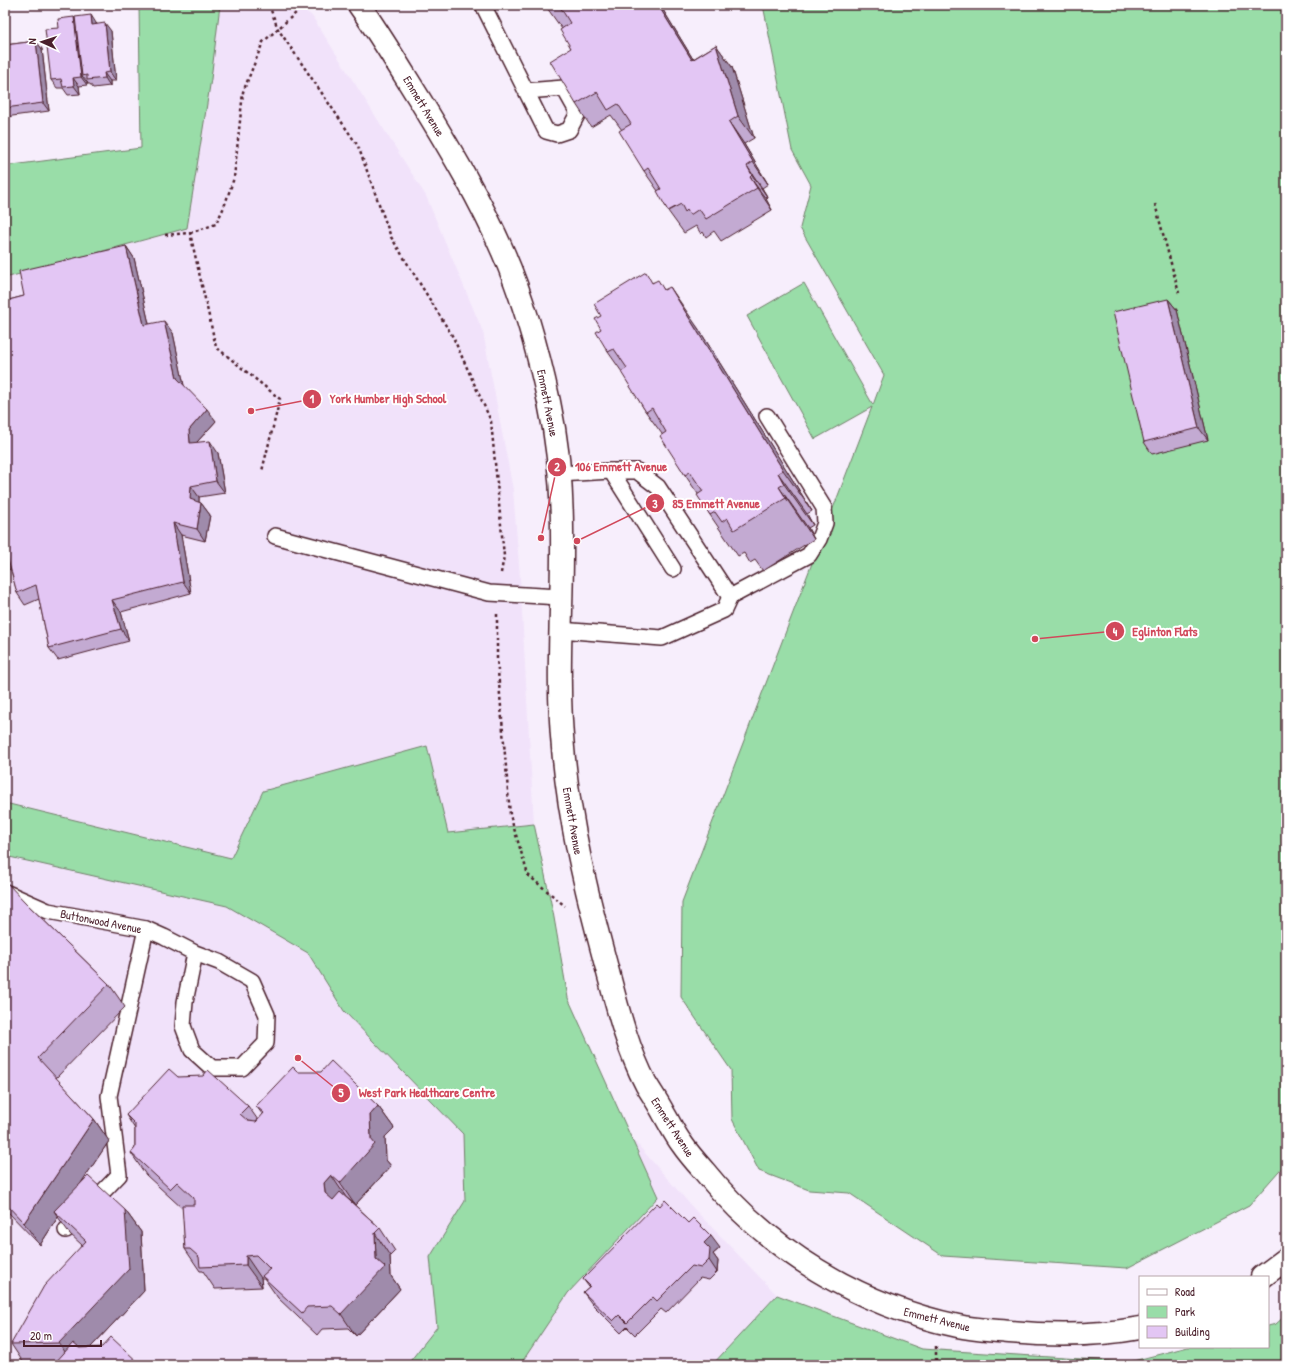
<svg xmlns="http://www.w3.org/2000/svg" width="1291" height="1370" font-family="'Patrick Hand',sans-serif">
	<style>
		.built { fill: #f1e2fa }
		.green { fill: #99dda8; stroke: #727e6a }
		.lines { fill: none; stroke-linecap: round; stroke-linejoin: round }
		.service-casing { stroke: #4a1f2b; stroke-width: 18 }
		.tertiary-casing { stroke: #4a1f2b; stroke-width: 25 }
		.path { stroke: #4a1f2b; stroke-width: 2.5; stroke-dasharray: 3 3; stroke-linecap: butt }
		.service { stroke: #fff; stroke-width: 15 }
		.tertiary { stroke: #fff; stroke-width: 22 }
		.wall { fill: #c3aad2; stroke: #4a1f2b }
		.shaded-wall { fill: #9f8bab; stroke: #4a1f2b }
		.building { fill: #e3c6f4; stroke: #4a1f2b }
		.labels { text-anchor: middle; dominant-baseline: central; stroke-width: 4; stroke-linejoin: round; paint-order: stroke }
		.street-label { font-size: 12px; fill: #4a1f2b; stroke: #fff }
		.leader { fill: none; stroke: #d1495b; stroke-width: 1.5 }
		.callout-dot { fill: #d1495b; stroke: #fff; stroke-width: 1.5 }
		.mark-label { font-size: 12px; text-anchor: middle; font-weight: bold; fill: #fff }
		.callout-label { font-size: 13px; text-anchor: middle; font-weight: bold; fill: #d1495b; stroke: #fff; stroke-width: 4; stroke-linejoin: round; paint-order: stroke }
	</style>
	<rect width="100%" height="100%" fill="#f7eefc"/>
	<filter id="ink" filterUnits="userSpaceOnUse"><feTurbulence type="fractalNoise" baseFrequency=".025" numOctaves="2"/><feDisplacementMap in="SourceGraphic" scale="8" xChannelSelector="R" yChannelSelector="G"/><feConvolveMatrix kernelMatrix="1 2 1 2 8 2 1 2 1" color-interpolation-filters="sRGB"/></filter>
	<g filter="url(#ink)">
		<path class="built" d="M220,5h77l15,11 114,180 57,136 30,158 7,87 14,247 34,174 47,121 80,91 82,85 -65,70h-707v-1087l182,-50z"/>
		<g class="green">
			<path d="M139,5h81l-9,74 -24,149 -182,50v-112l136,-18z"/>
			<path d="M763,5h523v1158l-37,42 -122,63 -184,-12 -94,-63 -40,-3 -50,-19 -27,-52 -1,-49 -50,-73 1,-95 190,-495 -57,32 -68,-123 57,-33 69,122 11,-30 -84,-147 11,-43 -19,-35z"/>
			<path d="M427,746l21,87 86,-9 19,88 15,86 90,199 -90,96 -48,72h-113l30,-38 -7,-70 35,-56 -2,-67 -119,-123 -36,-58 -81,-47 -222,-50v-53l226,55 32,-67z"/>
			<path d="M777,1295l145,54 207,13 59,-15h80v-21l8,-2 10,-9v50h-574z"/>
		</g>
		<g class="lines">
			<defs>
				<g id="service">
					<path d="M483,5l63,126 11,3 12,-4 9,-17 -14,-25 -38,3"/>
					<path d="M611,471l62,98"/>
					<path d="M559,474l52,-3h26l21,16 72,110"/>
					<path d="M275,536l214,57 71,4"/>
					<path d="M560,630l102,8 62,-28 6,-13 79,-42 10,-16 6,-16 -1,-15 -57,-92"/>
					<path d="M5,892l43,19 98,18 18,8 31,16 24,9 33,19 15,34 -1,28 -24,25h-30l-20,-18 -9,-24 2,-24 10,-49"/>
					<path d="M66,1230l53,-55 -10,-79 37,-167"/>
				</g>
				<g id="tertiary">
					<path d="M359,5c22,31 41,63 61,95 30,49 60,99 83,152 21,48 35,99 46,150 9,42 13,86 13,129 1,73 -6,145 1,217 6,72 23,143 42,213 11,41 21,85 41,123 6,10 13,20 18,30 6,10 11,21 18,30 6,9 14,18 22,27 64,79 154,134 254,155 17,4 35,4 52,6 43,4 87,4 130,-4"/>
					<path d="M1262,1277l24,-18"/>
				</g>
			</defs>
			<use href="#service" class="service-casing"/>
			<use href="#tertiary" class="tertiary-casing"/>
			<g class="path">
				<path d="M269,5l9,24 80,117 33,91 62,100 38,84 13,135 -3,17"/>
				<path d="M1155,204l24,89"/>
				<path d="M190,233l26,-9 8,-17 10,-29 9,-86 20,-50 42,-37"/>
				<path d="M165,235l25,-2 26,114 64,52 -18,72"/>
				<path d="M497,614v45l13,156 18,60 37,31"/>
				<path d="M936,1346v19"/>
			</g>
			<use href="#service" class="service"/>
			<use href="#tertiary" class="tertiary"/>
		</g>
		<g class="wall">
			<path d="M545,5h115l33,54 23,-14 16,22 22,71 -10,6 24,40 -6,4 6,10 -2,1 6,11 -51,31 -7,-10 -8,6 -3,-5 -2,2 -5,-8 -12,7 -16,-22 -10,-20 -14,-20 -22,-41 -11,-15 -20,12 -15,-23 -5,-56 -9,-19z"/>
			<path d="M76,19l20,4 1,1 14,7 5,50h-6v5l-17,2 -3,-4h-2l-1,-2v3l-8,1 1,8 -12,1 -5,-7h-6l-6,-8 8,-52z"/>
			<path d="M36,41l6,8 7,62 -44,6v-72z"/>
			<path d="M126,246l8,12 15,66 24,9 11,53 32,35 -19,21 21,11 7,40 -26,4v6h2l9,12 -5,26 -24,-6 10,58 -70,19 8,29 -71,19 -9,-12 -10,-49 -14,6 -8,-12 -6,-24 -6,1v-269l19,-5z"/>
			<path d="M653,282l12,8 33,38 114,183 -5,3 6,11 -5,3 6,11 -51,32 -8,-11 -5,3 -6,-10 -6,3 -28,-41 -12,-21 -13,-19 -23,-41 -16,-22 -24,-40 -14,-20 -7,-23z"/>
			<path d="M1168,299l9,11 31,130 -56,14 -8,-12z"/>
			<path d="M5,885l20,17 84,82 16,23 -69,71 38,41 15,22 -29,43 45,26 16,22 3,59 -53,56 50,18h-116l-14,-21 71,-99 -12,-11 -12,-17 -18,28 -35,-36z"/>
			<path d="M298,1072l80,34 16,22 -9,9 1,23 5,6 -36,39 -9,-8 34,31 15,23 -5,5 1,20 9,13 -44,47 -8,-8 -26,1 -5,6 -39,-37 -14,-20h-3l1,9 -47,2 -12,-18h-3l-15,-22 -2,-40 -37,-34 -15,-22 4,-5v-19l-9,-14 52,-38 70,29 10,14 5,-5 -7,-9z"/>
			<path d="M660,1206l60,42 -7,6 5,7 -1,11 -8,8 -9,-2 -34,35 -5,-4 -26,26 -8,-8 -6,6 -29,-29 -9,-12 6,-5 -6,-8z"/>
		</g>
		<g class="shaded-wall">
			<path d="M658,5h2l47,77 -15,-22z"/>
			<path d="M91,15l5,8 2,10 -6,-8z"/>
			<path d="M74,17l6,8 2,51 5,6v3l-6,-8z"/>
			<path d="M105,23l6,8 5,50 -6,-9z"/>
			<path d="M36,41l6,8 7,62 -6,-8z"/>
			<path d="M716,45l16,22 22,71 -16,-22z"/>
			<path d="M104,73l6,8v5l-5,-8z"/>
			<path d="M73,78l6,8 1,8 -6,-8z"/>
			<path d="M729,122l15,22 24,40 -15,-22z"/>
			<path d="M747,166l15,22 6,10 -16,-23z"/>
			<path d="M750,177l16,22 6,11 -15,-22z"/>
			<path d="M126,246l8,12 18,79 -8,-12z"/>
			<path d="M670,287l28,41 114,183 -29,-41z"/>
			<path d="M1168,299l9,11 31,130 -9,-12z"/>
			<path d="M164,321l9,12 12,57 -8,-12z"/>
			<path d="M207,409l9,12 -19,21 2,13 -9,-12 -1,-13z"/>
			<path d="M210,441l8,12 7,40 -9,-12z"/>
			<path d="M778,473l29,41 6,11 -29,-41z"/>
			<path d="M191,486l8,11v14l-9,-12z"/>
			<path d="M779,487l29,41 6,11 -28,-41z"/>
			<path d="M201,503l9,12 -5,26 -8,-12z"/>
			<path d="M173,523l8,12 10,58 -8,-11z"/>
			<path d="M112,600l9,12 8,29 -8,-12z"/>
			<path d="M378,1106l16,22 -9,9 1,23 5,6 -36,39 -15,-22 31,-44 -1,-24z"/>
			<path d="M94,1119l15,22 -50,75 -5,-5 4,6 -18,28 -16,-22z"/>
			<path d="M331,1175l15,22 -6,18 -15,-22 -1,-10z"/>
			<path d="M125,1210l16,22 3,59 -70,74 -15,-22z"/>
			<path d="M375,1233l15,23 1,20 9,13 -44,47 -15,-22 35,-55z"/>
			<path d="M711,1236l9,12 -7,6 5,7 -1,11 -8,-12 -5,-17z"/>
			<path d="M246,1256l15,22 1,9 -16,-22z"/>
		</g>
		<g class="building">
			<path d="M545,5h7l-5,3z"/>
			<path d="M559,5h99l34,55 24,-15 22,71 -9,6 24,40 -6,4 5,9 -2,2 7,11 -51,31 -7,-10 -9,6 -3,-5 -2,2 -4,-8 -13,7 -11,-20 4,-2 -13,-21 -4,3 -25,-40 12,-7 -13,-20 -10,6 -11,-18 -21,12 -26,-43 21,-13 -11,-18 10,-7z"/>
			<path d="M91,15l1,10 13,-2 5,49 -6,1 1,5 -18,2v-5l-5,1 -7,-59z"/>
			<path d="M74,17l7,60 -8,1 1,8 -11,1 -2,-8 -10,1 -6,-51 14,-1 -1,-9z"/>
			<path d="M36,41l7,62 -38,5v-63z"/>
			<path d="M126,246l18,79 20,-4 13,57 30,31 -18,21 1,13 20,-2 6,40 -25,5 -1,13 11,4 -4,26 -24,-6 10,59 -71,18 9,29 -72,19 -13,-63 -19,8 -10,-37 -2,1v-256l19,-5 -5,-25z"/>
			<path d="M646,272l6,11 6,-3 6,10 6,-3 113,183 -5,3 6,11 -5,3 7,11 -52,32 -7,-12 -5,4 -7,-10 -5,3 -13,-20 6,-4 -13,-19 -5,3 -25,-39 6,-4 -14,-24 -6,4 -25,-40 6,-4 -13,-19 -6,3 -12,-20 5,-3 -6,-10 6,-3 -7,-12z"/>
			<path d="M1168,299l31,129 -55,14 -31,-130z"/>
			<path d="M7,883l18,19 84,82 -71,74 56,61 -70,104 -19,-20v-318z"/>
			<path d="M331,1061l47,45 -8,9 1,24 4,5 -35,39 -9,-8 -7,8 1,10 8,7 7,-8 40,36 -5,5 1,26 9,8 -44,47 -9,-8 -25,1 -5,6 -40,-37 8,-7 -14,-14 -10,1v9l-46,2 -1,-10 -9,-8h-5l-3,-44h12v-7l-17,-16 -7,7 -39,-36 4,-5v-24l-9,-9 43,-46 9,8 25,-1 5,-6 40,36 -8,8 8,7 8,1 8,-9 -8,-7 37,-39 5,5h23z"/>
			<path d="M88,1176l37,34 4,59 -70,74 -48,1 33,-58 42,-45 -32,-30z"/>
			<path d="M665,1200l23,23 5,-5 18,18 -7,7 6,6 -1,11 -8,8 -9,-2 -35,35 -4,-4 -26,26 -8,-8 -6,6 -30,-29 7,-6 -7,-7 74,-76 3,3z"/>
			<path d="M111,1337l30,28h-88l20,-22 6,5 23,-1z"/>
		</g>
	</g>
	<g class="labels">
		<g class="street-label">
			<text transform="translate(424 106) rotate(59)">Emmett Avenue</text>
			<text transform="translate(548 403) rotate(79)">Emmett Avenue</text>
			<text transform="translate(573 821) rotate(80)">Emmett Avenue</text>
			<text transform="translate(101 921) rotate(11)">Buttonwood Avenue</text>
			<text transform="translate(673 1127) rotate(57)">Emmett Avenue</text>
			<text transform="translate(937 1319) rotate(14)">Emmett Avenue</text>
		</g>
	</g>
	<path class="leader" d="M251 411L312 399M541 538L557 467M577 541L655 503M1035 639L1115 631M298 1058L341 1093"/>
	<g class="callout-dot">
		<circle cx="251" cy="411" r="4"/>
		<circle cx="541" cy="538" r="4"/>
		<circle cx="577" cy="541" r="4"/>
		<circle cx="1035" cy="639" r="4"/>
		<circle cx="298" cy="1058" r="4"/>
		<circle cx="312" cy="399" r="10"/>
		<circle cx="557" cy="467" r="10"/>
		<circle cx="655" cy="503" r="10"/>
		<circle cx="1115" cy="631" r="10"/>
		<circle cx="341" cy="1093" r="10"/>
	</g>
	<g class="mark-label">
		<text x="312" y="403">1</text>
		<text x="557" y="471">2</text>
		<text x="655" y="508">3</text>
		<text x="1115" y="636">4</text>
		<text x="341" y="1097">5</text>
	</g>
	<g class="callout-label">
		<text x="388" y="403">York Humber High School</text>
		<text x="621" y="471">106 Emmett Avenue</text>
		<text x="716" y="508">85 Emmett Avenue</text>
		<text x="1165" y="636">Eglinton Flats</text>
		<text x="427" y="1097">West Park Healthcare Centre</text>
	</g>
	<rect width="1291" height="1370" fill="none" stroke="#fff" stroke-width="20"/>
	<rect x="10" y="10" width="1271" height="1350" fill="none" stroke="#4a1f2b" stroke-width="1.5" filter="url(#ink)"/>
	<rect x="1139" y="1276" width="130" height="72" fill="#ffffff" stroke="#b7a5aa"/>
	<rect x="1147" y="1289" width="20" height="6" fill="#ffffff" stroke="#b7a5aa"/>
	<text x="1175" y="1296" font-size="12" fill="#4a1f2b">Road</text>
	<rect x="1147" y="1306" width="20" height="12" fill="#99dda8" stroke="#b7a5aa"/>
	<text x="1175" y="1316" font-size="12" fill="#4a1f2b">Park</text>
	<rect x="1147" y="1326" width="20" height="12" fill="#e3c6f4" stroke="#b7a5aa"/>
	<text x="1175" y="1336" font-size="12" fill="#4a1f2b">Building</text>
	<g transform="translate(42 42) rotate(273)" stroke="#ffffff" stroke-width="3" paint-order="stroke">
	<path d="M0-3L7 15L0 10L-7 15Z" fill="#4a1f2b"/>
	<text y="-6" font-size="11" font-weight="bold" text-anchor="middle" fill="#4a1f2b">N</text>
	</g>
	<path d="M24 1340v6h77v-6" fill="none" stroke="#4a1f2b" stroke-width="2"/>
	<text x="30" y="1340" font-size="12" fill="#4a1f2b" stroke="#ffffff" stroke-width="3" paint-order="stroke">20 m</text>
</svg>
